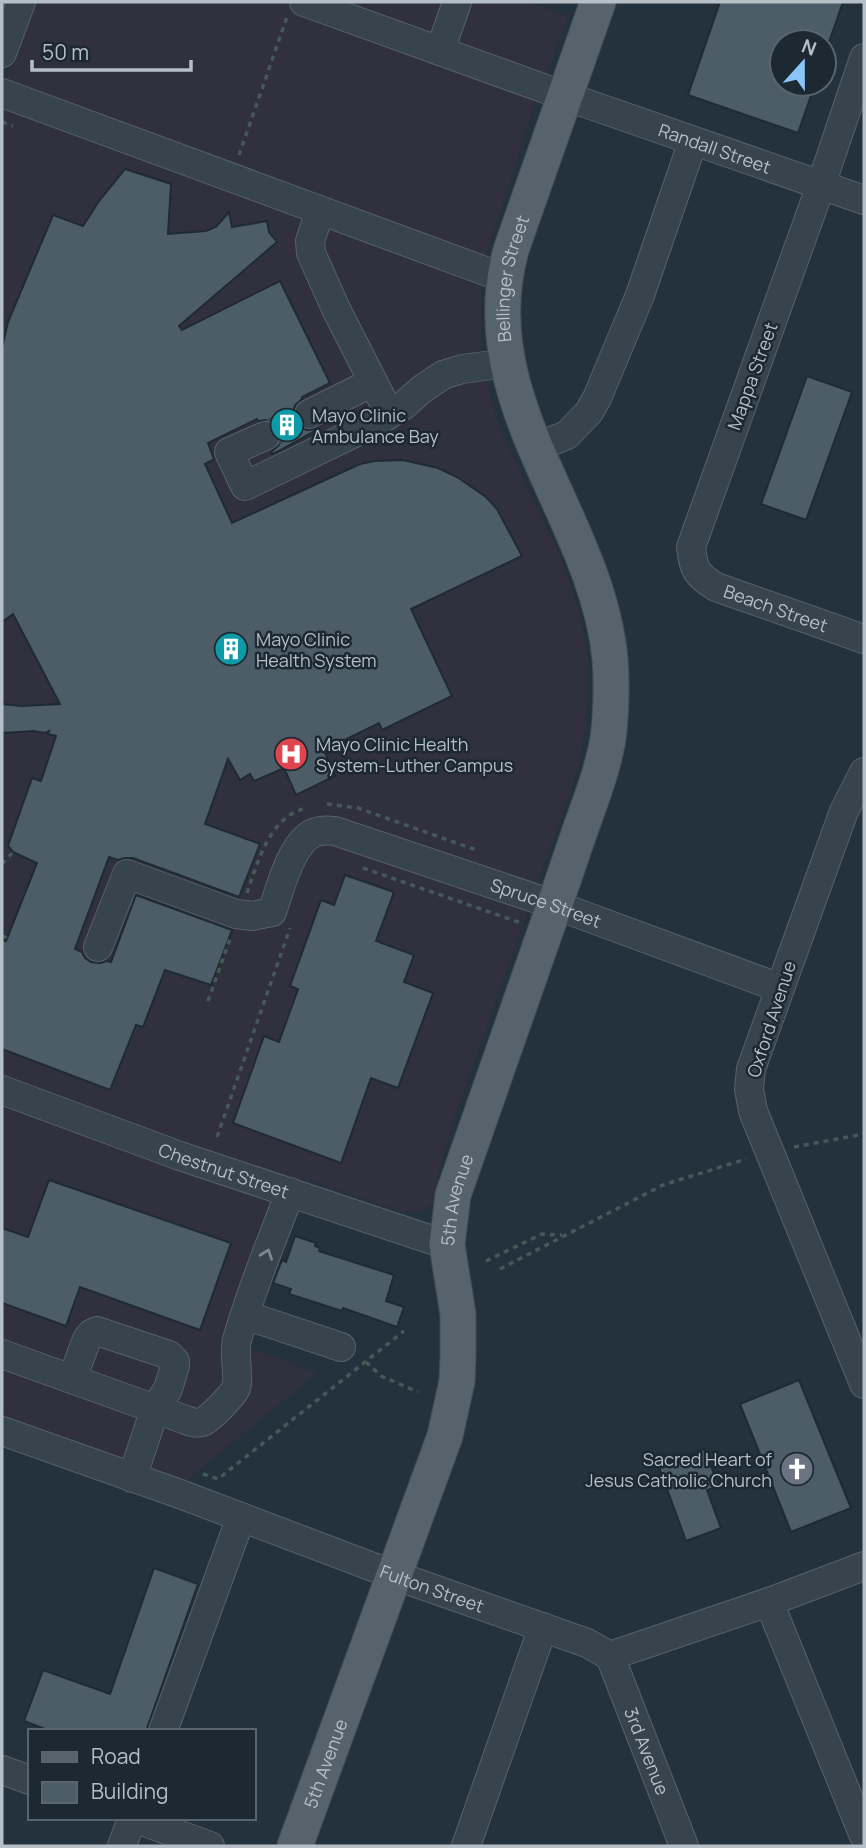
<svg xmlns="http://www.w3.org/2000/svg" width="866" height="1848" font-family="Manrope,sans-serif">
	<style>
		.medical { fill: #30303e }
		.building { fill: #4d5d68; stroke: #1f2b34; stroke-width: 2 }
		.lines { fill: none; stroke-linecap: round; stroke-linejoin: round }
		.minor-tunnel { stroke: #3a4752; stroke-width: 28; stroke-dasharray: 28 14; stroke-linecap: butt }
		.minor-casing { stroke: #56626b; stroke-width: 30 }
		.major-casing { stroke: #414d56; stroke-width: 37 }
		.path { stroke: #445a59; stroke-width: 3.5; stroke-dasharray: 5 5; stroke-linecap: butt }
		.minor { stroke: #38444d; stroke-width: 28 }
		.major { stroke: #56636d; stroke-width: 35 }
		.oneway { stroke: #7c8891 }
		.labels { text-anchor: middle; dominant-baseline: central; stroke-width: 5; stroke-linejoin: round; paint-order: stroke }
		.street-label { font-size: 18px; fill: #b4bfc8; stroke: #1d2932 }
		.poi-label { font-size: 18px; fill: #b4bfc8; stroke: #1d2932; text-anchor: start }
	</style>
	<rect width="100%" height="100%" fill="#24323d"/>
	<path class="medical" d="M33,2h496l39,14 -37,99 -43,135 -7,41v55l10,54 9,29 60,127 19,55 9,46v45l-4,34 -7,35 -126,357 -11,36 -4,28 -4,11 -9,8 -12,2 -12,-2 -96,-33 -59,167 73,28 -131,108 -184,-66v-1327z"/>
	<g class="building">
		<path d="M720,2h123l-14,40h-47v42h33l-17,49 -110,-38z"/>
		<path d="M125,169l46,15 -3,50 38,-3 10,-4 13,-15 3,15 35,-6 2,11 8,10 -98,84 3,4 98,-49 50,102 -28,14v2l-7,6 -2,7 1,9 5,6 8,3 10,-1v1l-38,21 -7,3 -1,-2 8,-7 3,-8 -2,-7 -5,-7 -8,-3 -9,1 -1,-2 -49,24 6,16 -9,5 27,59 128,-59 15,-3 28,-1 35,8 19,9 29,20 11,12 25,47 -111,53 41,87 -70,34 -3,-7 -55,27 11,26 -39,19 -12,-27 -30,13 -4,-7 -10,6 -12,-21 -23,65 55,20 -21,53 -106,-39h-8l-7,2 -9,-3 -34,92 7,3 3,6 6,4 9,1 7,-2 4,1 25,-67 96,35 -21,55 -46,-15 -22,57 -7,-2 -26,65 -108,-41v-109l4,1 31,-78 -24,-11 -5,-6 24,-68 9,3 15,-45 -8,-2 1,-3 -4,2 -11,-2 -32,2v-29l19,2 39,-2 -47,-90 -11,8v-274l6,-26 45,-107 30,11 16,-25z"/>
		<path d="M807,376l45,16 -46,128 -45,-16z"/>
		<path d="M345,875l49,17 -18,49 38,14 -10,27 29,11 -35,95 -27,-10 -30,85 -108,-40 31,-87 15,6 19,-53 -8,-3 31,-86 13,5z"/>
		<path d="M49,1180l182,63 -31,87 -120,-43 -14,39 -64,-23v-75l26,9z"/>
		<path d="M295,1236l21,7 -1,3 5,2 -1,3 75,24 -8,26 18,6 -7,20 -54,-19 -1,3 -53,-17 2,-5 -18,-6 9,-23 4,2z"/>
		<path d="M799,1380l52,128 -60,24 -51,-128z"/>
		<path d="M704,1449l15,37 -12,4 14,38 -35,13 -27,-74z"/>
		<path d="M154,1568l44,16 -52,147h-96l-26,-10 19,-51 67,24z"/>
	</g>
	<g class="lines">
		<path class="minor-tunnel" d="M265,436l44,-22"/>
		<defs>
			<g id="minor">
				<path id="s1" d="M304,2l261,94 299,104"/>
				<path d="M440,51l17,-49"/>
				<path d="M2,53l19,-51"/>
				<path id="s2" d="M864,58l-43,127 -130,362c3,24 5,27 25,40l148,52"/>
				<path d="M2,93l502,185"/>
				<path d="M320,211l-10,30 1,12 25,56 53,104"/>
				<path d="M309,414l64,-32"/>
				<path d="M265,436l-36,16 16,34 132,-64 27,-17 18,-16 21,-14 19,-6 46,-6"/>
				<path d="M534,448l33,-13 22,-23 8,-14 43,-103 53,-154"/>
				<path d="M864,772l-20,39 -93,258 -2,20 4,22 111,273"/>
				<path id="s3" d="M98,947l29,-73 109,40 16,2 20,-4c8,-22 18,-67 41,-79 7,-3 15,-3 22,-2l220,74 225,83"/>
				<path id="s4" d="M2,1090l178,66 267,89"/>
				<path d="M245,1315l96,32"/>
				<path d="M2,1354l184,66c5,2 11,4 16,2 7,-2 31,-27 34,-34 4,-12 -3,-33 1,-48 14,-51 35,-99 53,-148"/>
				<path d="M72,1379l15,-40 4,-5 6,-3 72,24 6,6v5l-7,23 -13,20 -23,69"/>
				<path id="s5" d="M2,1431l178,63 214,81 193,68 23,13 159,-54 95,-36"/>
				<path d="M769,1602l95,234"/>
				<path id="s6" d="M610,1656l74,190"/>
				<path d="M163,1731l78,-214"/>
				<path d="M2,1770l28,10"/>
				<path d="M134,1818l76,28"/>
				<path d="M122,1846l10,-28"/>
				<path d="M466,1846l77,-219"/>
			</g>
			<g id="major">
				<path id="s7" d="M295,1846l150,-410 12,-55 1,-25v-42l-11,-69 6,-50c30,-87 61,-173 91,-260 13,-36 25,-73 38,-110 10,-28 21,-57 26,-86 3,-22 4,-57 2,-80 -13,-142 -141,-257 -99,-409l87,-248"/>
			</g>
		</defs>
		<use href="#minor" class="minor-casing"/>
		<use href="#major" class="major-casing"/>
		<g class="path">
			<path d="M2,122l11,4"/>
			<path d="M239,155l48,-138"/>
			<path d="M327,804l31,4 121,43"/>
			<path d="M2,864l11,-12"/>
			<path d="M363,868l158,55"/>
			<path d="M247,893c11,-31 22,-76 59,-85"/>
			<path d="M2,936l6,2"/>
			<path d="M208,1001l23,-65"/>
			<path d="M217,1137l73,-209"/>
			<path d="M794,1147l70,-13"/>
			<path d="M486,1261l56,-27 20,1"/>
			<path d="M500,1269l163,-84 83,-26"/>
			<path d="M366,1362l15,14 37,16"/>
			<path d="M203,1474l15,5 186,-148"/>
		</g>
		<use href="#minor" class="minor"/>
		<use href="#major" class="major"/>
	</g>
	<defs><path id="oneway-chevron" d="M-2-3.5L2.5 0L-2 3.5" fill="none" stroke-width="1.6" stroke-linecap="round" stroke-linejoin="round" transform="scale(1.75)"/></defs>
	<use class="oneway" href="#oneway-chevron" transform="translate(267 1254) rotate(-70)"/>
	<defs>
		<symbol id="building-disc" viewBox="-11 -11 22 22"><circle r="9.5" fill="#0f9aa8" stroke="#1d2932"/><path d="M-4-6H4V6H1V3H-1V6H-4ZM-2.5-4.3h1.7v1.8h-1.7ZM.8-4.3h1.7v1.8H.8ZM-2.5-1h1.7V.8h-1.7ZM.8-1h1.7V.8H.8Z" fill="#fff"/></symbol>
		<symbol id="hospital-disc" viewBox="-11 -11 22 22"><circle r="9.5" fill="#e0444e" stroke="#1d2932"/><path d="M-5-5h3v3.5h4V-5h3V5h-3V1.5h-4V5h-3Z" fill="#fff"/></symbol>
		<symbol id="church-disc" viewBox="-11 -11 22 22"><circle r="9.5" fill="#6b7280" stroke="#1d2932"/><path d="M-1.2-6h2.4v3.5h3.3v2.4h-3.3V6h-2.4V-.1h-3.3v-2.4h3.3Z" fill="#fff"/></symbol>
	</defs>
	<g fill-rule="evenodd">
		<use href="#building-disc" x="268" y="406" width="38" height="38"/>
		<use href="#building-disc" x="212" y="630" width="38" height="38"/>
		<use href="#hospital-disc" x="272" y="735" width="38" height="38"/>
		<use href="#church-disc" x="778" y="1450" width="38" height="38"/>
	</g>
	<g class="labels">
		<g class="street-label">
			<text stroke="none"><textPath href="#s1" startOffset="436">Randall Street</textPath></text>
			<text stroke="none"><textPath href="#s7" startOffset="1642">Bellinger Street</textPath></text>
			<text transform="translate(752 376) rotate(-70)">Mappa Street</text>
			<text stroke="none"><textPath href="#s2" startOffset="632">Beach Street</textPath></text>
			<text stroke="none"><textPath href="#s3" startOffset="567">Spruce Street</textPath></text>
			<text transform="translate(771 1019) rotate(-72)">Oxford Avenue</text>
			<text stroke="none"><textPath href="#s4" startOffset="236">Chestnut Street</textPath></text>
			<text stroke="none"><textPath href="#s7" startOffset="676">5th Avenue</textPath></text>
			<text stroke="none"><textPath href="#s5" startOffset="458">Fulton Street</textPath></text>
			<text stroke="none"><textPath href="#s6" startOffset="102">3rd Avenue</textPath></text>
			<text stroke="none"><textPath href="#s7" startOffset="88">5th Avenue</textPath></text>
		</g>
		<g class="poi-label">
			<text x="312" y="415">Mayo Clinic<tspan x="312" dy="21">Ambulance Bay</tspan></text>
			<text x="256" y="639">Mayo Clinic<tspan x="256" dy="21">Health System</tspan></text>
			<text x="316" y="744">Mayo Clinic Health<tspan x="316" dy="21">System-Luther Campus</tspan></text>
			<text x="772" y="1459" text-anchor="end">Sacred Heart of<tspan x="772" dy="21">Jesus Catholic Church</tspan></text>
		</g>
	</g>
	<rect width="866" height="1848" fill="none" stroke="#b4bfc8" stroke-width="7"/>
	<rect x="28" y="1729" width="228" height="91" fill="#1d2932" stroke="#59656e" stroke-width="2"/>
	<rect x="42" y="1752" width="35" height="10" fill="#56636d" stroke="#59656e" stroke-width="2"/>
	<text x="91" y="1764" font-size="21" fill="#b4bfc8">Road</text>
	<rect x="42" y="1782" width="35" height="21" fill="#4d5d68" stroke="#59656e" stroke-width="2"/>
	<text x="91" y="1799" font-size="21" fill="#b4bfc8">Building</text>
	<g transform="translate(803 63) rotate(21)"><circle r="33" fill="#1d2932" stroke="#59656e" stroke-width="2"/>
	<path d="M0-5L12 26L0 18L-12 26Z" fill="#8bc4f6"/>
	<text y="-10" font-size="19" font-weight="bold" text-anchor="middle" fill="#b4bfc8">N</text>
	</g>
	<path d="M32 60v10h159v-10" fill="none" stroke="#b4bfc8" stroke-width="3.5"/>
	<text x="42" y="60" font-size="21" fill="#b4bfc8" stroke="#1d2932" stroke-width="5" paint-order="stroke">50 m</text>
</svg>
